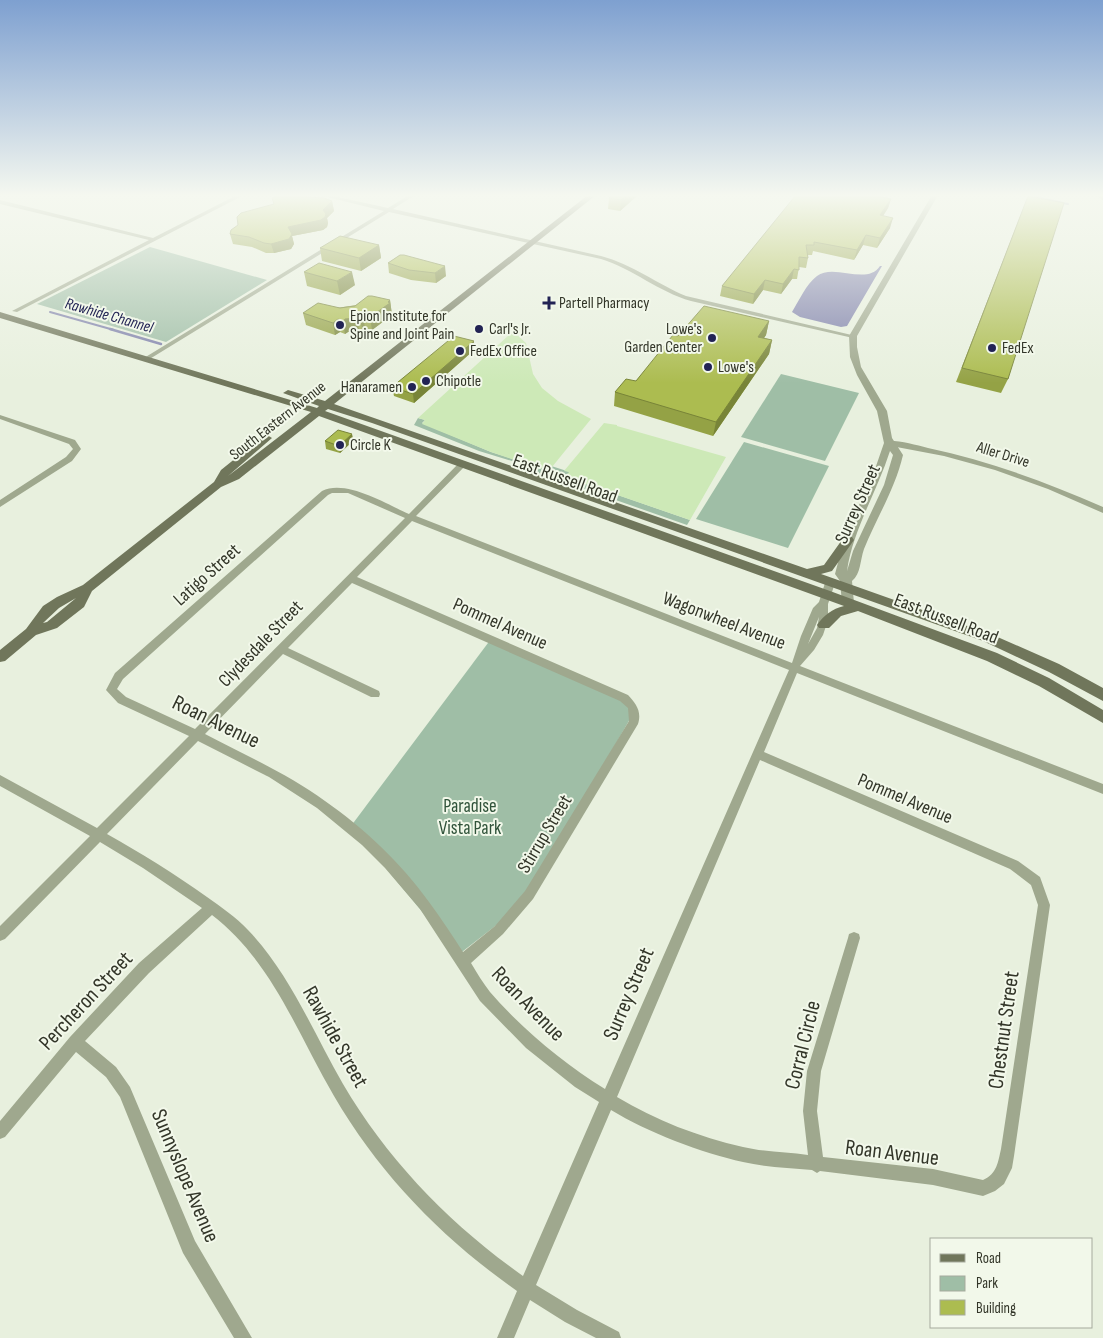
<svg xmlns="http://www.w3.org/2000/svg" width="1103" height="1338" font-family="'Sofia Sans Condensed',sans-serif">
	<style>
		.green { fill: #9fbea6 }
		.sand { fill: #cde9b7 }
		.water { fill: #7f81ab }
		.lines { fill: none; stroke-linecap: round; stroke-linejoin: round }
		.stream-far1 { stroke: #7f81ab; stroke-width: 2 }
		.stream { stroke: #7f81ab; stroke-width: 2.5 }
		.taxiway { fill: #8e9384; fill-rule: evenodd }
		.minor { fill: #9fa88e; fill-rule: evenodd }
		.tertiary { fill: #9fa88e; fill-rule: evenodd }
		.primary { fill: #70765b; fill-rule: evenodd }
		.wall { fill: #94a245 }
		.shaded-wall { fill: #788438 }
		.building { fill: #acbc50; stroke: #788438 }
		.poi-dot { fill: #222354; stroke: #f2f8ea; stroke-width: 2 }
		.labels { text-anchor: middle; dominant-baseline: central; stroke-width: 4; stroke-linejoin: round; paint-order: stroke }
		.far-poi-label { font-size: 16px; fill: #333629; stroke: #f2f8ea; text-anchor: start }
		.far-water-label { font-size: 16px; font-style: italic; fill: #222354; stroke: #f2f8ea }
		.far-street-label { font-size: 16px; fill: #333629; stroke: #f2f8ea }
		.street-label { font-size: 19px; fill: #333629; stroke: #f2f8ea }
		.park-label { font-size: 19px; fill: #2f5239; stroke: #f2f8ea }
		.near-street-label { font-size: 22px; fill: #333629; stroke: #f2f8ea }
	</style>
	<rect width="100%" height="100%" fill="#e8f0de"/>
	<g class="green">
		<path d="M150,247l117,33 -101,62 -129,-38z"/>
		<path d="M781,374l78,19 -34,68 -84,-24z"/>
		<path d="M418,418l7,2 -3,3 69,29 50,16 4,-4 25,8 -4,5 124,43 -3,5 -154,-54 -8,-6 -46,-14 -65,-26z"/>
		<path d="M744,442l85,24 -41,82 -92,-29z"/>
		<path d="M491,639l136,60 7,13 -89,155 -42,53 -45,35 -107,-129z"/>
	</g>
	<g class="sand">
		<path d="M515,333l11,10 7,31 9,14 16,13 33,18 -39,48 -7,-3 -4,5 -50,-17 -69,-28 3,-4 -7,-2 91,-83z"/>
		<path d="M604,423l13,2v1l109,31 -36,63 -125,-43 4,-5 -5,-1z"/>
	</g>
	<path class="water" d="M880,266h2l-35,60 -6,1 -41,-10 -8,-5c7,-11 14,-28 25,-36 17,-13 50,10 63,-10z"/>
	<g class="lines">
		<g class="stream-far1">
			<path d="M1026,195l42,9"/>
			<path d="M50,312l64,18"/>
		</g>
		<path class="stream" d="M110,329l51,15"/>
		<path class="taxiway" d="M1095,195h8v5z"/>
		<g class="minor">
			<path d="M237,195h7l-227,117 -5,-1 137,-71 -149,-36v-4l153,38z"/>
			<path d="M319,195h10l59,13 21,-13h6l-22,14 208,47c31,8 56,28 85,40l170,40 -3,2 -162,-37c-32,-9 -58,-32 -90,-42l-212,-47 -241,148h-4v-2l240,-147z"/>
			<path d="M0,415l75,25 6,9 -9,12 -72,46v-7l66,-43 7,-8 -4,-5 -69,-25z"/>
			<path d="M886,441c13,-1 29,4 42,7 61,13 118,34 175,59v6l-55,-24 -53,-19 -51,-14 -58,-11z"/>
			<path d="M460,462h3l4,2 -51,52 376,147 9,-27 12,-28 6,-6 6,-19 2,-2h6l2,2 -7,21v16l-5,15 -9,15 -14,16 303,118v10l-306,-121 -33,79 254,109 22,16 10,28 -36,251 -2,12 -8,16 -9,7 -12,5 -50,-11 -113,-14 -3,2 -5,-3c-23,-2 -47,-3 -69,-8 -41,-9 -96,-30 -132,-52l-75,175 41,25 42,22 2,6h-25l-31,-16 -35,-22 -16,38h-17l20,-47c-74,-52 -137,-116 -183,-195 -37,-63 -62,-135 -122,-181l-63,58 -64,68 31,26 14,20 65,154 57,97h-18l-51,-85 -63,-156 -14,-20 -30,-25 -71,85 -5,2v-18l70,-84 69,-74 63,-55 -59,-40 -43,-26 -95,97 -5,2v-15l90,-90 -90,-50v-11l97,53 92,-92 -71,-33 -12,-13 9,-17 207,-182c24,-12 64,13 87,23zM332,493h16l57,25 -210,211 -69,-32 -9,-8 6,-10 205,-184zM412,521l377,149 -184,419c-42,-26 -82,-59 -115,-97 -7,-9 -13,-19 -19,-29l32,-29 30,-35 105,-175c4,-13 -2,-20 -10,-29l-271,-118zM352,583l268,118 8,7 1,13 -104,170 -30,35 -32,26c-11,-17 -22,-34 -34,-50 -28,-39 -65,-74 -104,-101 -37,-27 -80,-46 -120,-67l78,-80 88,43h8l1,-3 -1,-3 -91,-43zM819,617l-2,11 -9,16zM198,741l71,36 48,31 45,37 23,23 35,41 60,92 46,47 49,39 24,15 -76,174c-72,-51 -135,-115 -180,-192 -30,-52 -53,-110 -95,-154 -12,-13 -27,-23 -41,-33 -32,-23 -66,-44 -100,-63zM760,760l250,109 21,16 7,20 -37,244c-3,13 -4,25 -18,31l-50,-11 -110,-12 -6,-46 4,-40 39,-133 -1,-4 -5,-2 -5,2 -1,4 -41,133 -4,40 5,44c-21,-3 -44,-3 -65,-8 -44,-10 -88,-27 -126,-50z"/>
		</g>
		<path class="tertiary" d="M932,195h6l-81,141v11l4,20 26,44 5,27 11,17c-8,34 -26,62 -39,94 -4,11 -3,25 -12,32l2,22 -6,4 -6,-4 -2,-22 -5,-7 10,-38 29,-64 10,-29 -7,-32 -20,-36 -7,-18 -1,-21zM890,451l3,4 -9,30 -31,66 -6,20c6,-42 30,-79 43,-120z"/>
		<path class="primary" d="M588,195h8l-262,209 473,165 17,-4 20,-28h8l2,3 -22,31 -11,3 172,61 66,29 44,24v13l-54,-29 -66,-31 -611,-218 -44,-14 -3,2 505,180 167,62 52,25 54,32v13l-64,-37 -52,-25 -129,-50 -17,5 -12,12h-10l-2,-3c7,-10 15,-16 27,-19l-525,-190 -80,63 -18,8 -129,104 -8,16 -27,21 -21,7 -31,26 -5,1v-12l26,-21 17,-23 14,-9 26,-12 131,-103 7,-12 42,-34 4,-1 5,3 -44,38 83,-64 -311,-94v-6l317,96 2,-2 -36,-13 5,-3 37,11zM76,598l-29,24 -4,1 16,-15z"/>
	</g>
	<g class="wall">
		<path d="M612,195h26l-18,16 -12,-2 1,-11z"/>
		<path d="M307,197l25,4 2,10 -7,7 1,5 -1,4 -4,3 -31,6 2,8 -3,5 -17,4h-8l-14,-6 -19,-3 -3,-10 44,-30 -2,-6z"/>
		<path d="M884,197l7,2 -3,9 -5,8 7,12 -13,20 -14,-3 -9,15 -41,-9 -1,4h-4v3l-2,10 -7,-1 -2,12h-5l-11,15 -18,-4 -10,14 -33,-8 2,-10z"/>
		<path d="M1023,209l-15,170 -7,14 -45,-11z"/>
		<path d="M379,245l2,13 -20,13 -39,-10 -2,-13z"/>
		<path d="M400,255l46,21 -10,7 -25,-3 -22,-7 -1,-10z"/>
		<path d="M304,272l51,13 -15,10 -33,-9z"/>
		<path d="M390,300l2,15 -20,15 -7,-2 -2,4 -4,-2 -11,2 -3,2 -5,-2 -5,3 -29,-10 -3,-12z"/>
		<path d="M769,321l-3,14 -2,3 8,2 -3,14 -56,82 -99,-30 1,-14 21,-11 42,-45z"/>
		<path d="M474,341v9l-60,53 -20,-7 -2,-9z"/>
		<path d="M352,434l1,7 -13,12 -14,-4 -1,-8z"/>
	</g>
	<g class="shaded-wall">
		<path d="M626,195h12l-18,16 1,-11z"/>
		<path d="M891,199l-3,9 -11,17 3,-10z"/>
		<path d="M332,201l2,10 -7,7 1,5 -1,4 -4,3 -31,6 2,8 -3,5 -17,4 -3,-9 17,-17 35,-17z"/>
		<path d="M893,218l-3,10 -13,20 3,-10z"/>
		<path d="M866,235l-3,10 -9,15 3,-10z"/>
		<path d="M379,245l2,13 -20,13 -2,-13z"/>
		<path d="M445,266l1,10 -10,7 -1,-10z"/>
		<path d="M794,269l-2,10 -11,15 2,-10z"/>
		<path d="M352,272l3,13 -15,10 -3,-14z"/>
		<path d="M765,280l-2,10 -10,14 1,-10z"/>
		<path d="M390,300l2,15 -20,15 -2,-13z"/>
		<path d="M363,315l2,13 -2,4 -3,-12z"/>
		<path d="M357,318l2,12 -11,2 -3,2 -2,-12 2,-3z"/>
		<path d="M338,319l2,13 -5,3 -2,-12z"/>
		<path d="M769,321l-3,14 -10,15 2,-13z"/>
		<path d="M772,340l-3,14 -56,82 3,-14z"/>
		<path d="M474,341v9l-60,53 -1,-9z"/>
		<path d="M352,434l1,7 -13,12 -1,-7z"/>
	</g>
	<g class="building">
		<path d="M279,195h25l3,2 17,1 8,3 -9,9 3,4 -1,3 -4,3 -33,7 4,7 -3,5 -18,5 -7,-1 -15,-6 -19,-3 1,-4 7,-5 -1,-8 4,-4 33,-9 -2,-6z"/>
		<path d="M612,195h14l-5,5 -12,-2z"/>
		<path d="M796,195h85l-1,2 11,2 -11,16 13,3 -13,20 -14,-3 -9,15 -43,-8v3h-8l2,13 -9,-1v13l-5,-1 -11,15 -18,-4 -11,14 -32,-8z"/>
		<path d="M1028,196l36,7 -56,176 -46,-11z"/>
		<path d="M340,236l39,9 -20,13 -39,-10z"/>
		<path d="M400,255h4l41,11 -10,7 -26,-3 -21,-7z"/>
		<path d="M319,263l33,9 -15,9 -33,-9z"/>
		<path d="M368,296h4l18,4 -2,2 2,1 -20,14 -7,-2 -3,5 -3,-2 -12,1 -2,3 -5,-3 -5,4 -30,-10 15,-10 22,5 7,-1 8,-1z"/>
		<path d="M704,306l65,15 -11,16 14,3 -56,82 -101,-30 11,-13 10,2 37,-46 5,1z"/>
		<path d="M454,336l20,5 -61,53 -21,-7z"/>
		<path d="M338,430l14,4 -13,12 -14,-5z"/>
	</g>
	<linearGradient id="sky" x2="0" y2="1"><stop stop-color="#7ea0d0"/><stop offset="0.51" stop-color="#f5f8f0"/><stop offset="1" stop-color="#f5f8f0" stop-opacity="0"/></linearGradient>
	<rect width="1103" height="383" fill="url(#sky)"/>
	<g class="poi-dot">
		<path d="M546.5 295.5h5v5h5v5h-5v5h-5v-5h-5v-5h5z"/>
		<circle cx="340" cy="325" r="5"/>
		<circle cx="479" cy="329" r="5"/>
		<circle cx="712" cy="338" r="5"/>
		<circle cx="992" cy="348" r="5"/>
		<circle cx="460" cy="351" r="5"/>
		<circle cx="708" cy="367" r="5"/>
		<circle cx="426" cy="381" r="5"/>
		<circle cx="412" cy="387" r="5"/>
		<circle cx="340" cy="445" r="5"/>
	</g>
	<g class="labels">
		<g class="far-poi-label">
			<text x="559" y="303">Partell Pharmacy</text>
			<text x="350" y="316">Epion Institute for<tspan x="350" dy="18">Spine and Joint Pain</tspan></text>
			<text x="489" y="329">Carl's Jr.</text>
			<text x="702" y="329" text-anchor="end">Lowe's<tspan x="702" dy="18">Garden Center</tspan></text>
			<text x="1002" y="348">FedEx</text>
			<text x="470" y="351">FedEx Office</text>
			<text x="718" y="367">Lowe's</text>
			<text x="436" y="381">Chipotle</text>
			<text x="402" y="387" text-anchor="end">Hanaramen</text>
			<text x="350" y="445">Circle K</text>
		</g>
		<g class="far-water-label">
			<text transform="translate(109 316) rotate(16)">Rawhide Channel</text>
		</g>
		<g class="far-street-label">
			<text transform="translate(278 421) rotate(-38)">South Eastern Avenue</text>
			<text transform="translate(1003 455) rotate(17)">Aller Drive</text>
		</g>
		<g class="street-label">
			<text transform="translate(565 479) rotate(20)">East Russell Road</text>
			<text transform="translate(858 504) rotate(-66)">Surrey Street</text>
			<text transform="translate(207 575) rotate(-42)">Latigo Street</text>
			<text transform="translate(946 619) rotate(21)">East Russell Road</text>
			<text transform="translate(724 621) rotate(21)">Wagonwheel Avenue</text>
			<text transform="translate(500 624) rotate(24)">Pommel Avenue</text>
			<text transform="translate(261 644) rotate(-46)">Clydesdale Street</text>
			<text transform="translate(905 799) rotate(23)">Pommel Avenue</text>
			<text transform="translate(545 834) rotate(-59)">Stirrup Street</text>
		</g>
		<g class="park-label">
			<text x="470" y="806">Paradise<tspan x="470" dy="22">Vista Park</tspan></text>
		</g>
		<g class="near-street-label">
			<text transform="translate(216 722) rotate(26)">Roan Avenue</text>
			<text transform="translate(629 994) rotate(-67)">Surrey Street</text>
			<text transform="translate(86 1001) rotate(-47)">Percheron Street</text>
			<text transform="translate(528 1004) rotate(46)">Roan Avenue</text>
			<text transform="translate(1004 1030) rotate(-82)">Chestnut Street</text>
			<text transform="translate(335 1037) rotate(61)">Rawhide Street</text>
			<text transform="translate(803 1045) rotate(-76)">Corral Circle</text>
			<text transform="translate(892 1153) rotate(7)">Roan Avenue</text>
			<text transform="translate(185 1176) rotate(67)">Sunnyslope Avenue</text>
		</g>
	</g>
	<rect x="930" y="1238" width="162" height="90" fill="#f2f8ea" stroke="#a6aa9d"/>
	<rect x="940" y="1254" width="25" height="8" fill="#70765b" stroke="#a6aa9d"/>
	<text x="976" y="1263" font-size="15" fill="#333629">Road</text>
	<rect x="940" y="1276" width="25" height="15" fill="#9fbea6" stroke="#a6aa9d"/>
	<text x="976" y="1288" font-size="15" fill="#333629">Park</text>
	<rect x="940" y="1300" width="25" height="15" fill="#acbc50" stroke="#a6aa9d"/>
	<text x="976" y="1313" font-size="15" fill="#333629">Building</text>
</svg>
